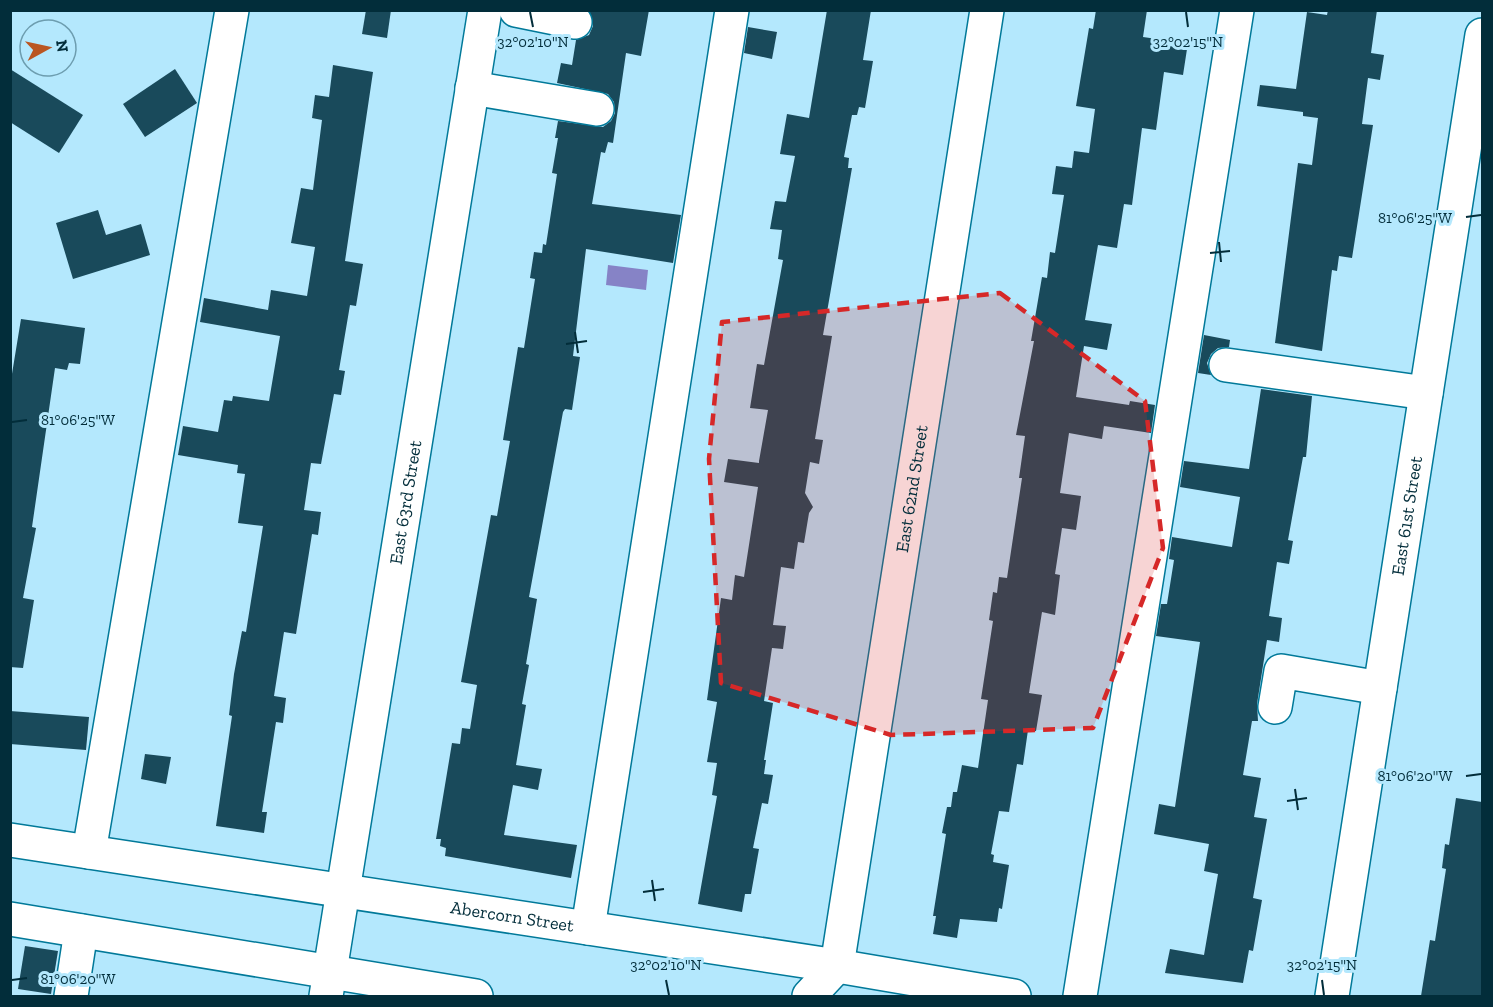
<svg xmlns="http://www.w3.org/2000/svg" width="1493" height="1007" font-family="'Zilla Slab',serif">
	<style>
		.water { fill: #8683c6 }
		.building { fill: #194a5b }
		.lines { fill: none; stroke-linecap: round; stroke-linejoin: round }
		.minor-casing { stroke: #017999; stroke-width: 36 }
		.major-casing { stroke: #017999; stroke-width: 36 }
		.minor { stroke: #fff; stroke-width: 33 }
		.major { stroke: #fff; stroke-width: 33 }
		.marked { fill: #d62828; fill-opacity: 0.2; stroke: #d62828; stroke-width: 4.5; stroke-dasharray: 12 8; stroke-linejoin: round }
		.ticks { fill: none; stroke: #022d3a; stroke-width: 2 }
		.labels { text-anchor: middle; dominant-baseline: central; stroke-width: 6; stroke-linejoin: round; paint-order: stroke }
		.street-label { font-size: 18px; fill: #022d3a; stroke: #b4e8fd }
		.ticks-label { font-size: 15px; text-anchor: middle; fill: #022d3a; stroke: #b4e8fd; stroke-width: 6; stroke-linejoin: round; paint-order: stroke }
	</style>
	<rect width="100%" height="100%" fill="#b4e8fd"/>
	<path class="water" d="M608,265l40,5 -2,20 -40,-5z"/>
	<g class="building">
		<path d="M366,10h25l-4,28 -25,-4z"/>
		<path d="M589,10h60l-8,46 -15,-3 -13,90 -5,-1 -3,11 -4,-1 -9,52 89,11 -8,48 -87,-14 -13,107 7,1 -8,53 -7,-1 -2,3 -34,185 8,2 -11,65 3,1 -7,39 4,1 -10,60 26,4 -4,21 -25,-5 -9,50 73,10 -6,33 -126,-22 1,-8 -6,-2 1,-7h-5l16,-96 8,1 2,-16 8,1 7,-44 -16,-3 30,-167 6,1 13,-75 -7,-1 15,-93 6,1 11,-69 -5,-1 4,-26 8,1 1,-9 3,1 11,-71 -5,-1 6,-35h-3l3,-17 45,6 8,-6 4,-8 -1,-11 -6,-8 -51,-11 4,-20 11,2 4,-25 13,-5 4,-9z"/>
		<path d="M827,10h44l-8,50 10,1 -8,47 -6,-1 -2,8h-5l-8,42 5,1 -1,10h4l-29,167 9,1 -17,103 8,1 -4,24 -9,-2 -5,31 8,14 -4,6 -5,30 -6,-1 -4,27 -13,-2 -8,58 13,1 -3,23 -11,-1 -8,53 9,2 -9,57h2l-2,14 9,1 -5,29 -6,-1 -9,45 6,1 -8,45h-6l-3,18 -44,-8 19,-108 -5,-1 5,-32 -10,-1 10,-60 -10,-2 14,-102 11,2 3,-25 9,2 14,-90 -34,-5 4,-23 31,4v-2l9,-51 -18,-2 7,-44 7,1 19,-105 -5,-1 4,-29 -12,-1 5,-28 11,1 9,-46 -15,-2 7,-40 22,4z"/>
		<path d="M1096,10h51l-4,27 21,3 -1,5 24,4 -4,26 -19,-3 -8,58 -14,-2 -10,77 -8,-1 -7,44 -19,-3 -13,75 27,4 -5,26 -23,-4 -8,51 53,8 1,-4 25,4 -4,28 -47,-7 -2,13 -33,-6 -9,60 21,3 -5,34 -14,-2 -7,46 5,1 -5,40 -13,-3 -13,81 13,2 -6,36 -8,-1 -5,35 -6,-1 -8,48 -10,-1 -8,43 3,1 -1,7 16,3 -7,44 -3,-1 -2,14 -37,-3 -3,19 -24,-4 3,-18h-3l13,-82 -4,-1 5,-26h4l2,-15h4l5,-27 16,3 10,-68 -7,-1 12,-78 -4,-1 4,-28 4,1 2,-16 8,1 15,-100h-3l6,-42 -9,-1 18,-94h-3l11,-64 5,1 3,-26 5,1 9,-58 -12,-1 4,-28 16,2 2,-17 15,2 6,-44 -19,-3 13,-78 4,1z"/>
		<path d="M1328,10h49l-6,43 13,2 -4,25 -12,-2 -6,46 11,1 -21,133 -13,-2 -2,15 -5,-1 -10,81 -47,-8 23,-180 14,2 6,-47 -15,-2v-4l-46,-6 3,-21 36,4 11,-77 20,3z"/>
		<path d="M748,27l29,5 -5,27 -28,-6z"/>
		<path d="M333,65l40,7 -28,189 18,3 -7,42 -6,-1 -11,65 6,1 -4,24 -7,-1 -13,70 -10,-1 -7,47 17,2 -3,23 -6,-1 -16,100 -12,-2 -10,64 12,2 -3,25 -7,-1 -14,90h5l-3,21 -48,-7 16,-110 -3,-1 5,-41 8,-43 4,1 17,-106 -25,-3 7,-49 -8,-1 1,-8 -60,-10 5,-29 35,6 6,-32 8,1 1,-5 36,5 11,-65 -80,-14 4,-24 64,12 3,-20 36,6 8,-49 -24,-4 10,-55 12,2 9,-70 -10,-2 3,-23 14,2z"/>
		<path d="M10,69l73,46 -24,38 -49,-31z"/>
		<path d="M175,69l22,34 -52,34 -22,-33z"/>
		<path d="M98,210l8,25 35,-11 9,31 -77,24 -17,-56z"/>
		<path d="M21,319l64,9 -5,36 -11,-1 -2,7 -12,-2 -23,159 4,1 -13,70 11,2 -11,68 -13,-1v-281z"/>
		<path d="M1204,335l26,5 -1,7 -11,1 -7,6 -4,9 4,12 -13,-2z"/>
		<path d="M1261,389l51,7 -6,61h-3l-15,83 5,1 -4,23 -12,-2 -8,54 13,2 -3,24 -12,-2 -10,64 1,17h-6l-9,54 18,3 -7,39 13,2 -14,79 9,2 -9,51 -4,-1 -6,33 -78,-10 5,-24 34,6 14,-81 -14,-3 5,-27 -55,-10 5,-30 16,3 25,-165 -44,-6 5,-32h6l7,-44 -5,-1 3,-22 60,10 8,-50 -60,-10 4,-26 65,8z"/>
		<path d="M10,711l79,6 -3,33 -76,-6z"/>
		<path d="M145,754l26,3 -5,27 -25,-5z"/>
		<path d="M1456,798l26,4v194h-61l9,-56 5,1 11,-72 -4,-1 3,-24 4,1z"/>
		<path d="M25,946l33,5 -7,43 -33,-5z"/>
	</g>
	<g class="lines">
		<defs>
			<g id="minor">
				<path d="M516,10l59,12"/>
				<path d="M472,88l125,21"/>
				<path d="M1226,365l200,28"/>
				<path d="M1275,707l6,-36 99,17"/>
				<path d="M89,852l143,-842"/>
				<path d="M588,928l144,-918"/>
				<path id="s1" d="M837,966l150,-956"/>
				<path d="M71,996l10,-65"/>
				<path id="s2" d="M326,996l159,-986"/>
				<path d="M1080,996l157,-986"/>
				<path id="s3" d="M1332,996l150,-961"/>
			</g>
			<g id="major">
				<path id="s4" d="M10,840l827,126 177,30"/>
				<path d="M10,919l466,77"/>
				<path d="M809,996l28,-30"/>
			</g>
		</defs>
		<use href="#minor" class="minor-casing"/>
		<use href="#major" class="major-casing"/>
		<use href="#minor" class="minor"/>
		<use href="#major" class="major"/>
	</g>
	<path class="marked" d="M1000,293l145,108 18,147 -70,180 -202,7 -170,-52 -12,-224 13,-137z"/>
	<path class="ticks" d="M530,12l3,15M1186,12l2,15M1466,217l15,-2M1219,242l2,20M1210,253l20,-2M575,332l3,21M566,344l21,-3M12,422l15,-2M1466,776l15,-2M1295,789l3,21M1287,801l20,-3M652,880l3,21M643,892l21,-3M12,980l15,-2M666,980l3,15M1322,980l2,15"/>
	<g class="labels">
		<g class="street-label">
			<text stroke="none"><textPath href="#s1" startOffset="483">East 62nd Street</textPath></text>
			<text stroke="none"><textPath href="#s2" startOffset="500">East 63rd Street</textPath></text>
			<text stroke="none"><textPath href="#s3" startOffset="486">East 61st Street</textPath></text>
			<text stroke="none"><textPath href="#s4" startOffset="508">Abercorn Street</textPath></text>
		</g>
	</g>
	<g class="ticks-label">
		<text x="533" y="47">32°02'10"N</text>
		<text x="1188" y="47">32°02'15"N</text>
		<text x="1415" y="223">81°06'25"W</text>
		<text x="78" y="425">81°06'25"W</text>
		<text x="1415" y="781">81°06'20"W</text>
		<text x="666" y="970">32°02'10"N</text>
		<text x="1322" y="970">32°02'15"N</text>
		<text x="78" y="984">81°06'20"W</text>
	</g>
	<rect width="1493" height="1007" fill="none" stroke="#022d3a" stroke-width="24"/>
	<g transform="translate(48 48) rotate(82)"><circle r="28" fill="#b4e8fd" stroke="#6d9daf" stroke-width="1.5"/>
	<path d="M0-4.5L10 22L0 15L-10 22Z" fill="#ba5622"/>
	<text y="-9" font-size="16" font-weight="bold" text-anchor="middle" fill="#022d3a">N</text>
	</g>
</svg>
